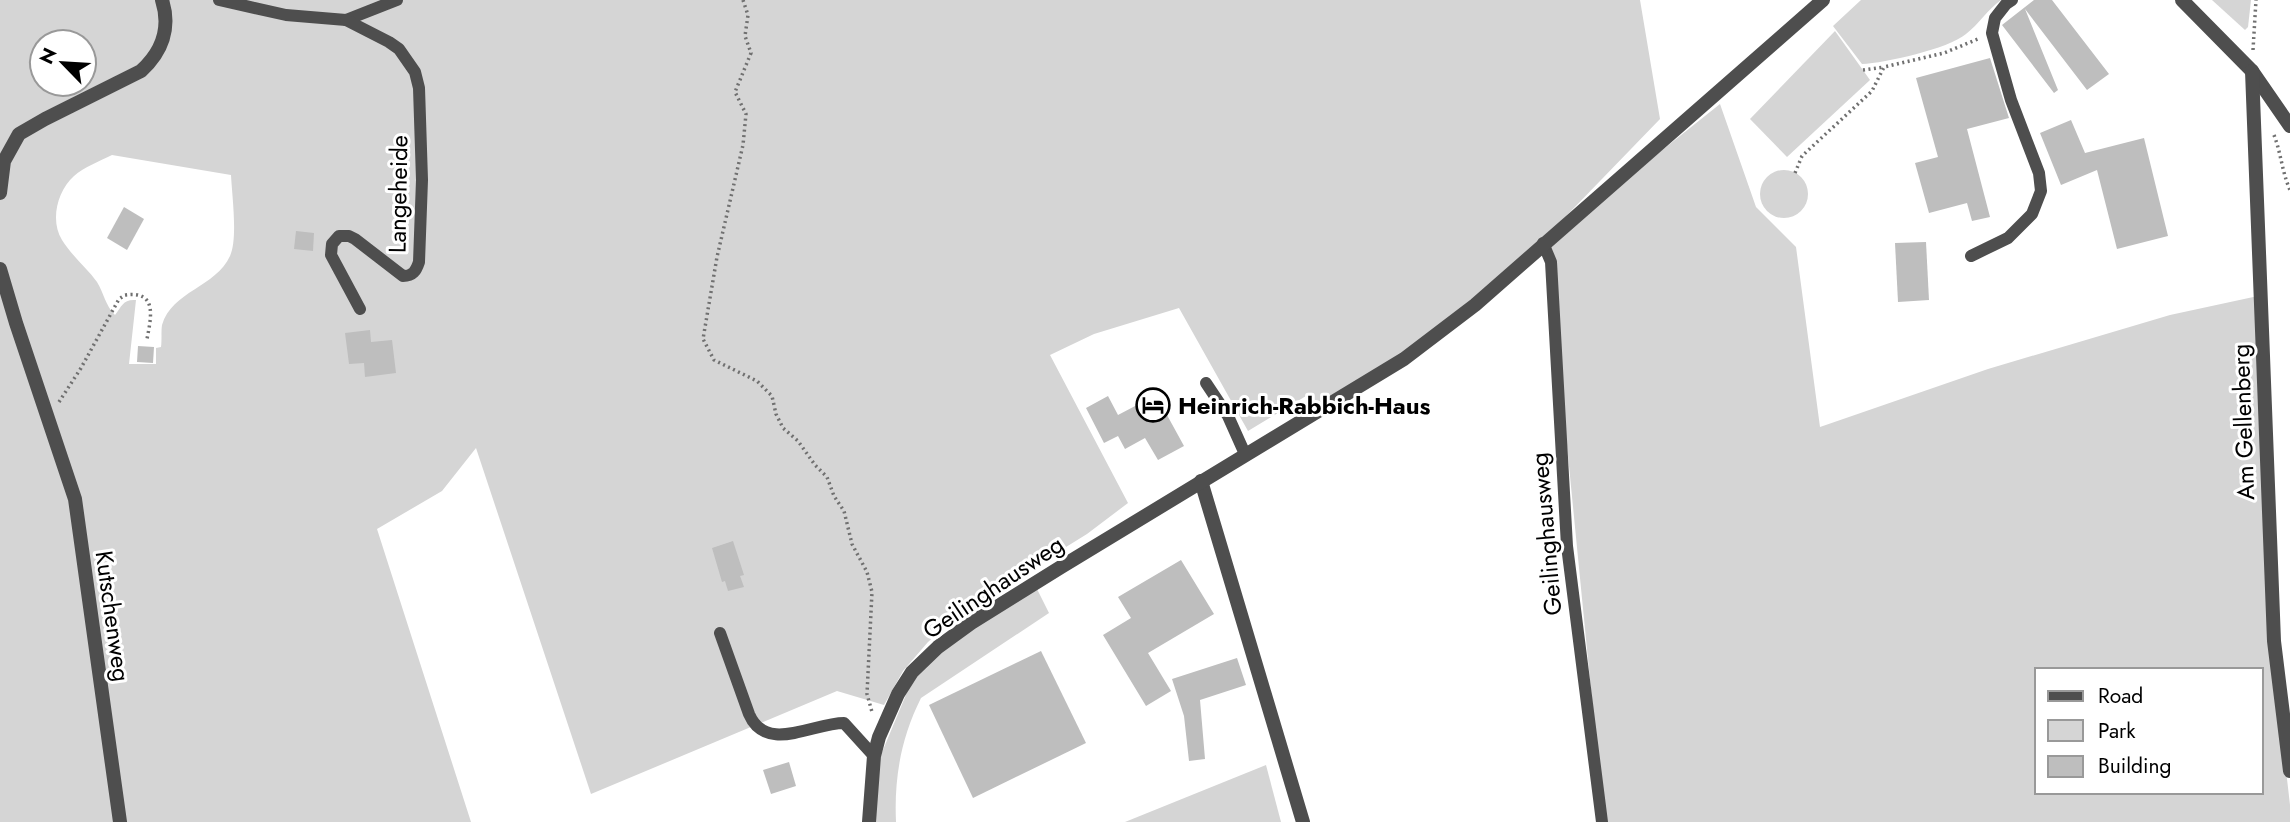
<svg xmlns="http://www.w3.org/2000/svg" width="2290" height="822" font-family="Jost,sans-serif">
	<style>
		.green { fill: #d5d5d5; fill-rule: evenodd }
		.building { fill: #bebebe }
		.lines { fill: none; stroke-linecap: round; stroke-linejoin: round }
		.path { stroke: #707070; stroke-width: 3.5; stroke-dasharray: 2 3.5; stroke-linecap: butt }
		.service { stroke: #4e4e4e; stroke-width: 12 }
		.minor { stroke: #4e4e4e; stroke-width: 14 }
		.labels { text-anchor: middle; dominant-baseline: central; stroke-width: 6; stroke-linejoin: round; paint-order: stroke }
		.street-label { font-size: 24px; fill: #000; stroke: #fff }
		.poi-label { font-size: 24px; font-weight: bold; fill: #000; stroke: #fff; text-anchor: start }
	</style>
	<rect width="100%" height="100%" fill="#fff"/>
	<g class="green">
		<path d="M0,0h1640l20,119 -119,123 -137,115 -94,55 -4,-16 -58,35 -69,-123 -85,26 -44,21 78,148 -41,31 -124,77 -35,31 -25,29 -19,34 -47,-14 -246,103 -115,-346 -34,43 -65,38 94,293h-471zM42,42h42v42h-42zM112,155l119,20c1,20 7,64 -1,81 -14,31 -58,35 -68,69 -1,6 0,15 -1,22l-5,1v16h-27l7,-64c-13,-1 -14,6 -21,15 -10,-10 -11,-22 -18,-33 -11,-15 -25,-26 -35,-42 -12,-19 -5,-49 12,-64 10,-9 26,-15 38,-21z"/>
		<path d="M1861,0h140c-14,10 -22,24 -35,34 -18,15 -81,29 -104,30l-29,-38z"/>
		<path d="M2212,0h39l-3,27 -3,3z"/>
		<path d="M1835,31l35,49 -83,77 -37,-38z"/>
		<path d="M1720,104l36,103 40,40 24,180 168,-58 182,-54 88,-19 13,344 19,165v17h-684l-4,-20 -55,-560zM2036,670h224v122h-224z"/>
		<circle cx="1784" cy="194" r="24"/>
		<path d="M1037,589l12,24 -128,85c-20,40 -27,80 -25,124h-21l5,-65 33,-79 25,-27z"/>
		<path d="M1266,765l15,57h-156z"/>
	</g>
	<g class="building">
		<path d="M2034,0h18l57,74 -22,16 -62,-81 33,81 -4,3 -52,-68z"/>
		<path d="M1990,58l19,60 -42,11 23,88 -18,4 -5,-18 -38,10 -14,-50 23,-6 -22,-79z"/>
		<path d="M2071,120l14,33 59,-15 24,98 -51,13 -20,-79 -36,15 -21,-52z"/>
		<path d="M124,207l20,12 -17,31 -20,-12z"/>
		<path d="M296,231l18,2 -1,18 -19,-2z"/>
		<path d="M1926,242l3,58 -31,2 -3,-59z"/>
		<path d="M370,330l1,12 21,-2 4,33 -31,4 -1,-14 -15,1 -4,-31z"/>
		<path d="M138,346l16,1 -1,16 -16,-1z"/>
		<path d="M1156,395l28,51 -26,14 -13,-22 -20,11 -7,-13 -14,7 -18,-35 22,-12 10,19z"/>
		<path d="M733,541l11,34 -4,1 4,11 -16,4 -3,-10 -3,1 -10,-34z"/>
		<path d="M1181,560l33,54 -66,39 23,38 -25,15 -43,-71 28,-17 -13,-21z"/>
		<path d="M1041,651l45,92 -113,55 -44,-93z"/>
		<path d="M1237,658l9,27 -46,15 5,59 -16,2 -5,-45 -12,-37z"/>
		<path d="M789,762l7,24 -25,8 -8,-24z"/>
	</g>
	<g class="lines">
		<g class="path">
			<path d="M743,0l5,15 -3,21 6,17 -16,39 11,22 -3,31 -26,112 -14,82 11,21 43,21 15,15 4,18 7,14 15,13 17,24 12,12 7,19 10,15 8,33 15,28 5,20 -5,102 5,18"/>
			<path d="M2253,50l3,-50"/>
			<path d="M1863,70l21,-3"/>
			<path d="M2274,135c7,18 8,37 16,55"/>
			<path d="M1795,173l7,-17 70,-65 12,-24 60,-14 34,-14"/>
			<path d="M59,402l22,-34 38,-69 6,-4c33,-5 26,23 22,44"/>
		</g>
		<g class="service">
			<path d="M219,0l67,15 60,5 51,-20"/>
			<path d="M346,20l43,22 10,7 16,23 4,16 3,92 -3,82c-3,9 -6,14 -16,14l-48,-37 -6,-3h-10l-7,8 -1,11 29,54"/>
			<path d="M1543,243l8,19 16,284 35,276"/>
			<path d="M1971,256l37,-18 24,-24 9,-23 -2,-18 -28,-73 -19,-67 3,-15 11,-14 6,-4"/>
			<path d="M1206,383l22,33 17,38"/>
			<path d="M720,633l29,81c17,40 64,9 95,9l30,33"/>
		</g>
		<g class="minor">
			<path d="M2182,0l70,71 38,55"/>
			<path d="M2252,71l22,570 16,130"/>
			<path d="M0,193l4,-32 15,-27 26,-15 96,-48c21,-19 30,-43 21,-71"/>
			<path d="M0,269l16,54 59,176 45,323"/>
			<path d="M1201,481l102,341"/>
			<path d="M869,822l5,-66 5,-19 19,-43 14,-22 26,-25 33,-24 90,-56 343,-208 71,-54 348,-305"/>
		</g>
	</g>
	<defs>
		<symbol id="hotel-ring" viewBox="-11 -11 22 22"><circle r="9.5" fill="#fff" stroke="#000" stroke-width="1.5"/><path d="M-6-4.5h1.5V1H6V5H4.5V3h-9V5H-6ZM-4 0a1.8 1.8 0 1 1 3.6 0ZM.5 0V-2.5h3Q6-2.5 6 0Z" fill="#000"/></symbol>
	</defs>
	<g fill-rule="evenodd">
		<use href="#hotel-ring" x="1134" y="386" width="38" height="38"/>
	</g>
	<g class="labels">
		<g class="street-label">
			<text transform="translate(398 194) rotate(-89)">Langeheide</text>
			<text transform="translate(2243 422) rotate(-92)">Am Gellenberg</text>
			<text transform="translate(1546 534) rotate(-95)">Geilinghausweg</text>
			<text transform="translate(993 587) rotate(-34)">Geilinghausweg</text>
			<text transform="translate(113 616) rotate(82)">Kutschenweg</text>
		</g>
		<g class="poi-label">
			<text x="1178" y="405">Heinrich-Rabbich-Haus</text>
		</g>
	</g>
	<rect x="2035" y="668" width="228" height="126" fill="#ffffff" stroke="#999999" stroke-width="2"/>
	<rect x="2048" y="691" width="35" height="10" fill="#4e4e4e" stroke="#999999" stroke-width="2"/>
	<text x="2098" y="703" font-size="21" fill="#000000">Road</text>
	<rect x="2048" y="720" width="35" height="21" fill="#d5d5d5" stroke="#999999" stroke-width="2"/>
	<text x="2098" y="738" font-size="21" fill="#000000">Park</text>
	<rect x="2048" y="756" width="35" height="21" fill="#bebebe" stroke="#999999" stroke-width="2"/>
	<text x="2098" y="773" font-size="21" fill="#000000">Building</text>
	<g transform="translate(63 63) rotate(295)"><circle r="33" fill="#ffffff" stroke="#999999" stroke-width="2"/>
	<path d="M0-5L12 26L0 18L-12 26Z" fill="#000000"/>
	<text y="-10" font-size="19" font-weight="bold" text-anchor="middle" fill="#000000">N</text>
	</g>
</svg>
